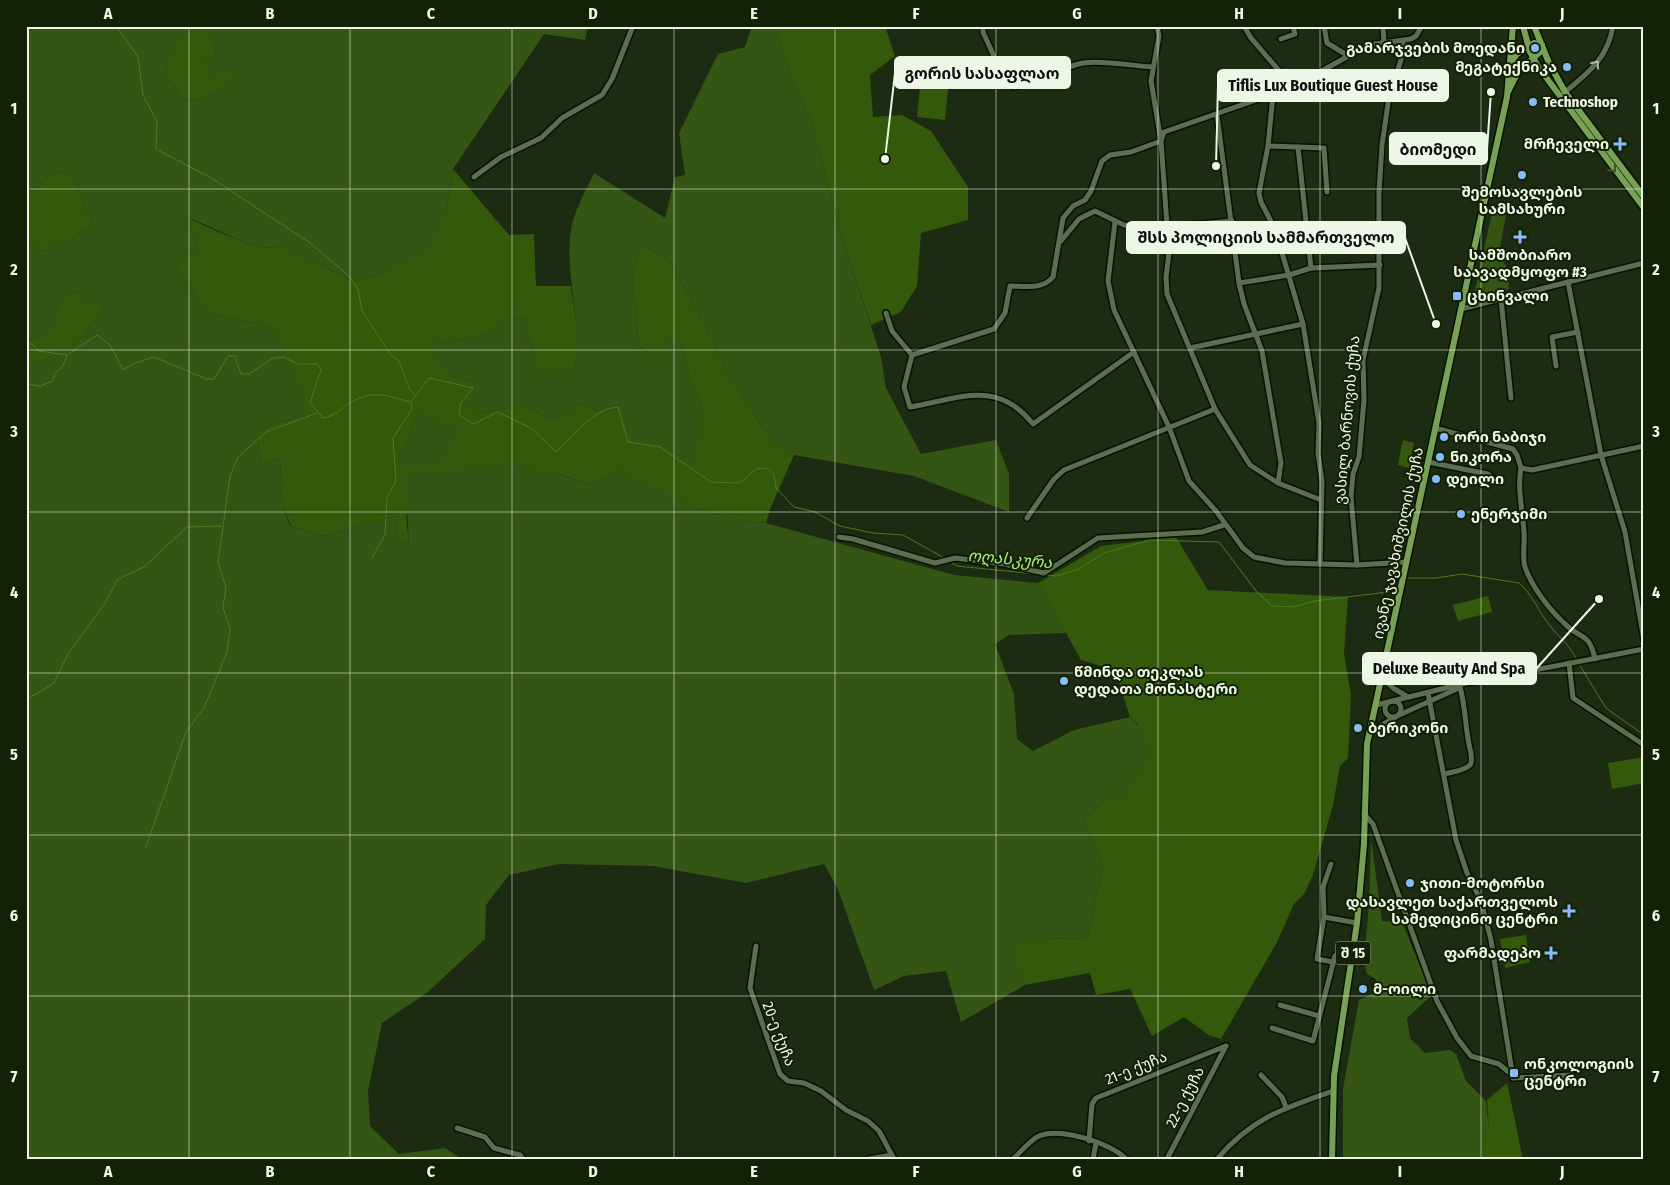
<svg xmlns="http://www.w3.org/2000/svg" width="1670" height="1185" font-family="'Fira Sans Condensed','Noto Sans Georgian',sans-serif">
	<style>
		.green { fill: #34590b; fill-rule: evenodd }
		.forest { fill: #345513; fill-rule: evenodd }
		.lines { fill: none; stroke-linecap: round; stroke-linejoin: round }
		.stream { stroke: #4e7a24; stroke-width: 1 }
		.minor-casing { stroke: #061300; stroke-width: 8 }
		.major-casing { stroke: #061300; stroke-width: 9 }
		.minor { stroke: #5d6d51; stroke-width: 5 }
		.major { stroke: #78a156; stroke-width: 6 }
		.oneway { stroke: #acb9a3 }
		.oneway2 { stroke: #3b5427 }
		.grid { fill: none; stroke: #edf7e6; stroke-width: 1; stroke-opacity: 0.55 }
		.poi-dot { fill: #87bbfb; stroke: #132107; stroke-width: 2 }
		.labels { text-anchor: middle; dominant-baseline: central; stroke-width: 4; stroke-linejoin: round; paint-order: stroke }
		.shield { fill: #132107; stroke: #acb7a3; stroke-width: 1 }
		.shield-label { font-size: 14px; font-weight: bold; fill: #edf7e6 }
		.poi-label { font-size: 15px; font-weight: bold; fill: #edf7e6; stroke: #132107; text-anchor: start }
		.street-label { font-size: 15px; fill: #edf7e6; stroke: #132107 }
		.water-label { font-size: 16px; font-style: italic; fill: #adeb7b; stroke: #132107 }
		.leader { fill: none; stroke: #edf7e6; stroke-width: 2 }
		.callout-dot { fill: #edf7e6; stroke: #132107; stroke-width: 2 }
		.callout { fill: #edf7e6; stroke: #edf7e6; stroke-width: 2 }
		.callout-label { font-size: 16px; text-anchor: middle; font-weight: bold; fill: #111 }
		.neatline { fill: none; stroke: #edf7e6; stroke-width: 2 }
		.grid-label { font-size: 16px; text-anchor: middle; font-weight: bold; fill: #edf7e6 }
	</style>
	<rect width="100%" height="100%" fill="#1c2b11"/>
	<g class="green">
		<path d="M202,26l10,12 4,15 -11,9 28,8 6,7 -34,21 -19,3 -20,-25c3,-29 6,-40 36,-50z"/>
		<path d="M776,26h109l10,30 -25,19 3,42 29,-2 29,16 37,56v33l-47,13 -4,53 -16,26 -30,13 -27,-81 -32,-119 -23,-55z"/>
		<path d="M921,77l28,3 -4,40 -28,-3z"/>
		<path d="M453,169l56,66 25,-1 2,52h35l8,58 -4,24 -36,7 -14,-55 -17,-6 -16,19 -57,11 19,33 22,5 -10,22 19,9 37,-9 30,16 29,-17 15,8 18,-6 88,4 -13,-33 -7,-32 -24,13 -19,-10 -7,-70 8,-33 29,16 32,57 28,57 30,48 18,23 17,10 -24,54 -4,14c-51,-2 -102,-29 -147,-52l-30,13 -30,-10h-23l-20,-10 -110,51 3,28 -13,-3 -1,-24 -71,20 -33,-10 -9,-23 -2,-45 -20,6 -3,-31 17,-10 33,-7 -34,-89 -64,-13 -33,-47 22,-19 -9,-29c26,10 67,34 94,28l72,35 36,-13 56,-62zM418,414l20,10 20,5 -60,27 9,-15z"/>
		<path d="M66,170l10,13 17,41 -23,16 -25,11 -19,-7v-48l5,-1 18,-20z"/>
		<path d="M79,292l26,15 -25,32 -11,10 -10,2 -33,20v-28l21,-11 8,-22 14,-17z"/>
		<path d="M1403,440l11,3 -5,25 -11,-3z"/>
		<path d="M1176,537l32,53 140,7 -4,57 7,41 -3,63 -8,8 -7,39 -20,70 -9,19 -10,10 -18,40 -55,95 -11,-3 -26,-19 -32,19 -22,-47 -34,6 -6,-22 -65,12 -16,-40 29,-7 49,1 16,-74 -19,-46 24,-22 30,-73 -8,-7 -15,-47 -34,-10 -43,-77 63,-37z"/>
		<path d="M1488,596l4,16 -34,9 -5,-16z"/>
		<path d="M1644,757v26l-32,6 -4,-26z"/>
		<path d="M1526,935l4,27 -25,6 -5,-29z"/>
		<path d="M1507,1083l16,76h-43l2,-17 7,-13 -2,-29z"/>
	</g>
	<g class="forest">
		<path d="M26,26h562l-3,14 -41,-6 -91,135 -6,38 -17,40 -39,22 -36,13 -72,-35c-31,6 -64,-19 -93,-28l8,29 -22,19 33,47 64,13 27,60 7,29 -33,7 -17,10 3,31 20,-6 2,45 8,23 34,10 71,-20 1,24 13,3 -4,-69 111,-10 20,10h22l31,10 30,-13c45,22 96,50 147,52l188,52 84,8 28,50 -57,2 -14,9 19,50 3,45 16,12 41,-21 56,-13c13,11 15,22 19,38l-26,43 -15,-1 -24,22 19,46 -16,74 -49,-1 -28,7 15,40 -64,37 -15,-51 -42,5 -30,14 -37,-103 -13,-23 -78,19 -93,-17 -94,-2 -50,11 -23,30 -1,34 -57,53 -46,31 -14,68 2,35 29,28 46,-6 17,11h-436v-788l33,-20 10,-2 11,-10 25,-32 -22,-2 -4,-13 -10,1 -14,17 2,12 -10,10 -21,11v-99l19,7 25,-11 23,-16 -17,-41 -10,-13 -17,5 -18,20 -5,1zM202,26l10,12 4,15 -11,9 7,15 21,-7 5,7 -33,21 -19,3 -20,-25c3,-28 7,-40 36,-50z"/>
		<path d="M752,26h24l13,44 23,55 32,119 37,113 5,31 35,66 75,-14 13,34v38l-95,-36 -120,-21 -17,-10 -18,-23 -30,-48 -28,-57 -32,-57 -29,-16 -8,33 7,70 19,10 11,-19 13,6 7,32 13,33 -5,54 -67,-26 -16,-32 -18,6 -15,-8 -29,17 -30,-16 -37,9 -20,-9 11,-22 -22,-5 -21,-17 2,-16 57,-11 15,-19 18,6 14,54 36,-6c8,-46 -11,-93 -4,-138 2,-17 16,-41 23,-57l71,45 10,-41 10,-2 -6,-42 39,-79 27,-7z"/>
		<path d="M1493,208l10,2 3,5 -7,38 7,13 -1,6 5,1 -2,17 -6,-1 -1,6 -28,5z"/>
		<path d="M418,414l12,1 8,9 20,4 -17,36 -41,3 -2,-11 9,-15z"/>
		<path d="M1371,838l11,83 20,1 30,73 -25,23 3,20 15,15 25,-3 6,4 10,27 20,20 3,28 -7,13 -2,17h-137v-70l16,-89 15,-7 2,-14 -9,-5 -3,-13 5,-56z"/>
	</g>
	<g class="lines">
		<g class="stream">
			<path d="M116,26l22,31 5,38 14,27 -1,27 57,30 97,64 39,33 9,13 4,22 29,44 8,6 11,29 5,5"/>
			<path d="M26,339l13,12 28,4"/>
			<path d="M26,384l14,2 13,-5 1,-7 9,-8 4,-11 30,-20 13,10 13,25 10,-6 21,-7 53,22h7l14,-23h7l6,18h8l24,-16 11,-1 14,7h19l4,6 -11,33 13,15c12,-2 17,-9 27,-15 23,-14 37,-7 61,-1l18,-24 44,10 -12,15 -2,12 14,9 25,-12 33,16 25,24c18,-17 37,-43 62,-45l10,35 32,5 51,35 29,1 16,-14 11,-1 7,6 2,14 18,19 21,5 25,14 33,7 30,2 43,24"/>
			<path d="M372,558l13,-23 2,-37 9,-17 -3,-43 19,-29 -1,-6"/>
			<path d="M949,561l8,5 99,10 23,-7 25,-16 46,-13 69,2 37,49 16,15 22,1 20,-6 74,-9 7,-13h5"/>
			<path d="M1404,578h32l26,-4 57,9c14,12 20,30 32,44 9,11 20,20 26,33"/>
			<path d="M1579,664l27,44 38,27"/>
			<path d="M26,700l28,-17 14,-29 35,-48 15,-27 26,-12 43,-40 34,-1"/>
			<path d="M146,847l40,-115 18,-24 23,-56 3,-23 -7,-22 3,-19 -8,-26 12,-86 8,-19 28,-25 51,-19"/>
		</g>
		<defs>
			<g id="minor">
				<path d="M983,26v6l14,31 1,13 16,11c24,-6 45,-19 69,-24 20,-3 50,3 70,4"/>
				<path d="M1157,26l2,10 -8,45 10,60 8,112 -3,24 1,17 48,115 35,56 28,18 43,17"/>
				<path d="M1244,26l7,12 42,49"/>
				<path d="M1324,26l3,17 20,12"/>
				<path d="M1383,26l1,17"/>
				<path d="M1281,39l14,-5 -2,-8"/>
				<path d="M1565,92c23,-19 43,-34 48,-66"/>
				<path d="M1273,95l-5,51 -9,47 2,9 14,27 28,95 16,99 -1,30 4,28 -2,83"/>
				<path d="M1217,115l22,168 5,21 18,47 19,112 -3,20"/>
				<path d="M1268,146l56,2 3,44"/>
				<path d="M1298,147l13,121"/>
				<path d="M474,177l27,-20 40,-19 21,-20 40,-23 10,-16 21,-53"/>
				<path d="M1115,222l-7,59 6,29 55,117 20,54 27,30 27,37 11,9 31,6 72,2 50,-3"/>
				<path d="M1061,241l18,-22 16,-8 29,14 42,2 66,-6"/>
				<path d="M1568,282l33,173 24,77 19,108"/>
				<path d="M1239,283l50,-8 22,-7 69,-3"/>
				<path d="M1501,299l10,99"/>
				<path d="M1461,309l183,-46"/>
				<path d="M886,313l6,18 20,24"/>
				<path d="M1190,348l113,-24"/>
				<path d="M912,355l82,-26 11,-16 5,-27c16,0 32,4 43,-9l10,-59 10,-12 12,-6 6,-9 11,-30 8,-6 21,-3 30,-11 3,-9 129,-45 75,-42 43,-6 5,-3 6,-10"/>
				<path d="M912,355l-8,32 6,20c48,-8 87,-29 123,17l101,-72"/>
				<path d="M1556,366l-4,-29 26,-5"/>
				<path d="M1435,428l78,21 4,6 4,13 11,2 112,-24"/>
				<path d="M1428,462l60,12 11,8"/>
				<path d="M1521,468c-4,21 2,44 3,65 1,11 -2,23 1,34 7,20 24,42 39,56 16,17 25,8 31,36"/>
				<path d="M1027,518l27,-39 10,-9 151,-61"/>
				<path d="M839,537l14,2 82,24 20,-5 49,6 40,9 54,-35 104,-6 22,-7"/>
				<path d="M1357,565l-6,-68 2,-23 6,-17 5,-57 -1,-40 16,-72v-96l3,-47 7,-48 12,-37 2,-19"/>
				<path d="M1569,663l4,35 71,47"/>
				<path d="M1382,677l11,11 15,9"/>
				<path d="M1428,693l28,147 11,33 14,28 10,39 22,138"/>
				<circle cx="1393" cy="709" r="8"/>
				<path d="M1376,705l90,-22 178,-34"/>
				<path d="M1369,733l28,-17 62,-28"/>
				<path d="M1444,774c8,-2 20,-3 26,-9 3,-4 1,-11 0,-16 -5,-21 -4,-40 -10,-62"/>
				<path d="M1364,814l9,10 64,177 20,37 14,18 28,8 13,11"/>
				<path d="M1324,917l-1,-30 8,-23"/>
				<path d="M756,946l-6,42 30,86 8,7 16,2 17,8 25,19 22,11 11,10 15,28"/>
				<path d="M1333,962l-16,-3 7,-42 33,6"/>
				<path d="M1280,1005l39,11"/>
				<path d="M1272,1028l41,13 22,-85 9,-7 10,-1"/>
				<path d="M1261,1075l21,22 4,10"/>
				<path d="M1513,1078l59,-3"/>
				<path d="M457,1128l28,9 9,11 26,7 3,4"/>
				<path d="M1089,1141l3,-37 4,-6 130,-52"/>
				<path d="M869,1159l23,-4"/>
				<path d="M1013,1159c8,-7 17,-19 26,-23 20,-9 73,7 87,23"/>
				<path d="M1093,1159l3,-16"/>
				<path d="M1167,1159l59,-113"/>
				<path d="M1217,1159c35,-41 67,-51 116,-68"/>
			</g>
			<g id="major">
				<path d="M1523,26l7,26 9,16 105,140"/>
				<path d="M1534,26l15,37 16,29 79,105"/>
				<path d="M1510,64l7,-10 17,-11 8,2"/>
				<path d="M1508,92l10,-20 22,-20 2,-7"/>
				<path d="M1332,1159l2,-83 23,-153 7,-79 3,-100 140,-647 6,-71"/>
			</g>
		</defs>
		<use href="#minor" class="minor-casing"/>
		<use href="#major" class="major-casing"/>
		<use href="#minor" class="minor"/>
		<use href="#major" class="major"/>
	</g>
	<defs><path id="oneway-chevron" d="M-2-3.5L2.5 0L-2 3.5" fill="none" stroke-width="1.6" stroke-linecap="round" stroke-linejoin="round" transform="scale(1.25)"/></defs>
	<use class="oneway" href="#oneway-chevron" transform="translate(1596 64) rotate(-52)"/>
	<use class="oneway2" href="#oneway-chevron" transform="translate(1613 169) rotate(52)"/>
	<path class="grid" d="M189,26v1133M350,26v1133M512,26v1133M674,26v1133M835,26v1133M996,26v1133M1158,26v1133M1320,26v1133M1481,26v1133M26,189h1618M26,350h1618M26,512h1618M26,673h1618M26,835h1618M26,996h1618"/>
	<g class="poi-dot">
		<circle cx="1535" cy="48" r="5"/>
		<circle cx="1567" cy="67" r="5"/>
		<circle cx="1533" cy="102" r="5"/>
		<path d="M1617.5 136.5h5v5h5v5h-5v5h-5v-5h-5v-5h5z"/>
		<circle cx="1522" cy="175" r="5"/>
		<path d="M1517.5 229.5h5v5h5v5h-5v5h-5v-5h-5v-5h5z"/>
		<rect x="1452" y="291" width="10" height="10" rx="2.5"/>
		<circle cx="1444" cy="437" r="5"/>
		<circle cx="1440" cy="457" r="5"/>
		<circle cx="1436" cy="479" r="5"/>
		<circle cx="1461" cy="514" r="5"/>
		<circle cx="1064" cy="681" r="5"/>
		<circle cx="1358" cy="728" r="5"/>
		<circle cx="1410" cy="883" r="5"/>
		<path d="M1566.5 903.5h5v5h5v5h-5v5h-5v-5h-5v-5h5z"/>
		<path d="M1548.5 945.5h5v5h5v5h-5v5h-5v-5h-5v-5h5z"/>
		<circle cx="1363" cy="989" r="5"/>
		<rect x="1509" y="1068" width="10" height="10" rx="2.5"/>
	</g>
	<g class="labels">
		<rect class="shield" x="1335.5" y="941.5" width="35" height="23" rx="4"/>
		<g class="shield-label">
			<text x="1353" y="953">შ 15</text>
		</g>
		<g class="poi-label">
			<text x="1525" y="48" text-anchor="end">გამარჯვების მოედანი</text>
			<text x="1557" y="67" text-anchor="end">მეგატექნიკა</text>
			<text x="1543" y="102">Technoshop</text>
			<text x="1609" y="144" text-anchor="end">მრჩეველი</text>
			<text x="1522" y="192" text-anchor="middle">შემოსავლების<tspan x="1522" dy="17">სამსახური</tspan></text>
			<text x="1520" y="255" text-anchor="middle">სამშობიარო<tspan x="1520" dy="17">საავადმყოფო #3</tspan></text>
			<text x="1467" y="296">ცხინვალი</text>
			<text x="1454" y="437">ორი ნაბიჯი</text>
			<text x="1450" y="457">ნიკორა</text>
			<text x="1446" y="479">დეილი</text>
			<text x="1471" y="514">ენერჯიმი</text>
			<text x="1074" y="672">წმინდა თეკლას<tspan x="1074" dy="17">დედათა მონასტერი</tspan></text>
			<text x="1368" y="728">ბერიკონი</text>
			<text x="1420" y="883">ჯითი-მოტორსი</text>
			<text x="1558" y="902" text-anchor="end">დასავლეთ საქართველოს<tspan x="1558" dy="17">სამედიცინო ცენტრი</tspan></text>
			<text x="1541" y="953" text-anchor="end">ფარმადეპო</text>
			<text x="1373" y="989">მ-ოილი</text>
			<text x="1524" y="1064">ონკოლოგიის<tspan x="1524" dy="17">ცენტრი</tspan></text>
		</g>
		<g class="street-label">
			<text transform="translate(1347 420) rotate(-85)">ვასილ ბარნოვის ქუჩა</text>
			<text transform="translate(1398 543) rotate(-78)">ივანე ჯავახიშვილის ქუჩა</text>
			<text transform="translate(779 1034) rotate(69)">20-ე ქუჩა</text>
			<text transform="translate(1136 1068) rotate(-22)">21-ე ქუჩა</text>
			<text transform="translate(1185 1097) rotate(-63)">22-ე ქუჩა</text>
		</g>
		<g class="water-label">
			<text transform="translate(1010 559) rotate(5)">ოღასკურა</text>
		</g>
	</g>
	<path class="leader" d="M885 159L895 73M1216 166L1218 85M1491 92L1487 149M1436 324L1405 238M1599 599L1536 669"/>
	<g class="callout-dot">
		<circle cx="885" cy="159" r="5"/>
		<circle cx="1216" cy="166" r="5"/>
		<circle cx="1491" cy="92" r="5"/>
		<circle cx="1436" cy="324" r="5"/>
		<circle cx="1599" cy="599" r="5"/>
	</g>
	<g class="callout">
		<rect x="895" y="57" width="175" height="31" rx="5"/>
		<rect x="1218" y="70" width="230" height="31" rx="5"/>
		<rect x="1390" y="133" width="97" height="31" rx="5"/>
		<rect x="1127" y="222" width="278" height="31" rx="5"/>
		<rect x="1363" y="653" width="173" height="31" rx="5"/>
	</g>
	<g class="callout-label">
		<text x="982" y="79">გორის სასაფლაო</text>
		<text x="1333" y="91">Tiflis Lux Boutique Guest House</text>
		<text x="1438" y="155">ბიომედი</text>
		<text x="1266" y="243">შსს პოლიციის სამმართველო</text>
		<text x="1449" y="674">Deluxe Beauty And Spa</text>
	</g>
	<rect width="1670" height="1185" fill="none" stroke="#132107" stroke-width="55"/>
	<rect x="28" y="28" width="1614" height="1130" class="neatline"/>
	<g class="grid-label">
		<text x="108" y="19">A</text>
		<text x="270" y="19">B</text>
		<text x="431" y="19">C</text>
		<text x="593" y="19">D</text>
		<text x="754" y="19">E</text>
		<text x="916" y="19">F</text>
		<text x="1077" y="19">G</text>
		<text x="1239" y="19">H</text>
		<text x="1400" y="19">I</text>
		<text x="1562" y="19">J</text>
		<text x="14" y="114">1</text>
		<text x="1656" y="114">1</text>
		<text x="14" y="275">2</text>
		<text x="1656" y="275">2</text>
		<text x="14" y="437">3</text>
		<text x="1656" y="437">3</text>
		<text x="14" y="598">4</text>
		<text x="1656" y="598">4</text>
		<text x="14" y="760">5</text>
		<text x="1656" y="760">5</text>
		<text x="14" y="921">6</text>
		<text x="1656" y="921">6</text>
		<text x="14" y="1082">7</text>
		<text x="1656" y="1082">7</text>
		<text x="108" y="1177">A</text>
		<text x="270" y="1177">B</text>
		<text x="431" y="1177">C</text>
		<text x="593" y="1177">D</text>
		<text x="754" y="1177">E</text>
		<text x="916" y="1177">F</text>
		<text x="1077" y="1177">G</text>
		<text x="1239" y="1177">H</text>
		<text x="1400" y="1177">I</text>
		<text x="1562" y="1177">J</text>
	</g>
</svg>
